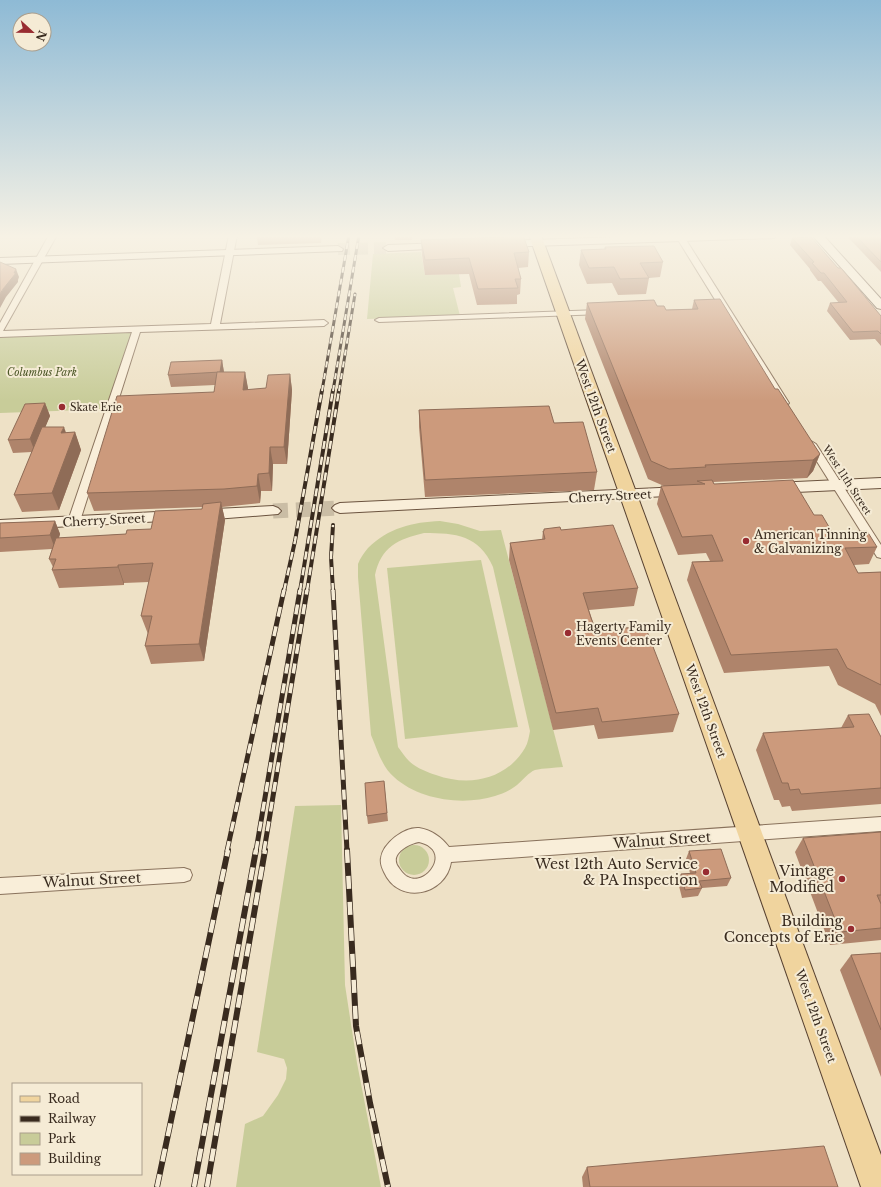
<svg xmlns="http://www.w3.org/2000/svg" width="881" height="1187" font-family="'Libre Baskerville',serif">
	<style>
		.green { fill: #c8cc99; fill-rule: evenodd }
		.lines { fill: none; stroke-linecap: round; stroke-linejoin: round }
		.secondary-tunnel-far1 { stroke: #cabda5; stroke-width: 12; stroke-dasharray: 12 6; stroke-linecap: butt }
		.secondary-tunnel { stroke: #cabda5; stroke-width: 15; stroke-dasharray: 15 8; stroke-linecap: butt }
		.street-casing { stroke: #89725c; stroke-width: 2 }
		.secondary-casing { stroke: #6b533f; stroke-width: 2 }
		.primary-casing { stroke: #574130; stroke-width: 2 }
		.street { fill: #f9eed9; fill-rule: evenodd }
		.secondary { fill: #f9eed9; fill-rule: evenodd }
		.primary { fill: #f0d49e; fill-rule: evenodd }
		.rail-far3-casing { stroke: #392b1f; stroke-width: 3 }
		.rail-far2-casing { stroke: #392b1f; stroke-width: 4 }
		.rail-far1-casing { stroke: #392b1f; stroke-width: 5 }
		.rail-casing { stroke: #392b1f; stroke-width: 6 }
		.rail-far3 { stroke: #f5ebd5; stroke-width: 2; stroke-dasharray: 6; stroke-linecap: butt }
		.rail-far2 { stroke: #f5ebd5; stroke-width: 2.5; stroke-dasharray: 8; stroke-linecap: butt }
		.rail-far1 { stroke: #f5ebd5; stroke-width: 3.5; stroke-dasharray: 10; stroke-linecap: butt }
		.rail { stroke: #f5ebd5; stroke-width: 4.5; stroke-dasharray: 13; stroke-linecap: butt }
		.wall { fill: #af846b }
		.shaded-wall { fill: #8f6c57 }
		.building { fill: #cc9a7c; stroke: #8f6c57 }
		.poi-dot { fill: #982c31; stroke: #f5ebd5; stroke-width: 1.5 }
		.labels { text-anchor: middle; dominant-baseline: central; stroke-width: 4; stroke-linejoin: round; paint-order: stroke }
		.far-park-label { font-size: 10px; font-style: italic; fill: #4b5626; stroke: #f5ebd5 }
		.far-poi-label { font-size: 10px; fill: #392b1f; stroke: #f5ebd5; text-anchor: start }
		.far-street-label { font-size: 10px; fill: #392b1f; stroke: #f5ebd5 }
		.street-label { font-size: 12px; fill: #392b1f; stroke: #f5ebd5 }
		.poi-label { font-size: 12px; fill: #392b1f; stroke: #f5ebd5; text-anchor: start }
		.near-street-label { font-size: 14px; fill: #392b1f; stroke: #f5ebd5 }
		.near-poi-label { font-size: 14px; fill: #392b1f; stroke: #f5ebd5; text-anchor: end }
	</style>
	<rect width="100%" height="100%" fill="#eee1c6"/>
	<g class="green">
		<path d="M421,252l4,23 34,-1 2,13 -8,1 7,28 -93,3 6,-65z"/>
		<path d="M137,329l-26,80 -111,4v-79z"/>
		<path d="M440,521l18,3 22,7 21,-1 62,237c-9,1 -19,1 -28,3 -6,2 -13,11 -18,15 -6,5 -15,9 -22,11 -32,10 -76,4 -101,-19 -12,-10 -17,-28 -23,-42l-13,-158c0,-4 0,-9 0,-13 2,-6 6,-11 10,-16 20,-20 45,-26 72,-27zM424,533c32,0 55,2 69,34l37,164c-1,5 -2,12 -5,17 -19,32 -56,39 -89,27 -9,-3 -20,-7 -27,-14 -4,-4 -8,-10 -11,-14l-23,-172c6,-28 23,-36 49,-42z"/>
		<path d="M481,560l37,167 -113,12 -18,-171z"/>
		<path d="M341,805l4,180 12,78 24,124h-145l9,-63 18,-8 15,-21 8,-16 1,-11 -3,-9 -27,-7 38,-246z"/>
		<circle cx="414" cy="860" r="15"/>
	</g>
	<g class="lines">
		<path class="secondary-tunnel-far1" d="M338,249l50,-1"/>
		<path class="secondary-tunnel" d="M273,511l67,-3"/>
		<defs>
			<g id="street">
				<path d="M49,235h8l-54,96 208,-7 18,-89h8l-17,89 104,-4 4,3 -4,3 -184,6 -60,189 -2,3h-8l-2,-3 64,-189 -132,5v-14z"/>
				<path d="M675,235h8l106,168 -2,2 -3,1 -5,-3z"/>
				<path d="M600,310h3v4l-224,8 -4,-2 4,-2z"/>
				<path d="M811,441l5,3 65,101v13l-4,-1 -71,-113z"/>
				<path d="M881,817v14l-430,31c-5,33 -52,44 -67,10 -2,-4 -4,-9 -3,-14 2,-15 23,-31 38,-30 13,2 23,10 30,19zM419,842c3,1 8,2 11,5 16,12 -6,39 -22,30 -3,-1 -7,-6 -9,-9 -11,-13 9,-24 20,-26z"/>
				<path d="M184,868l6,2 2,5 -2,5 -6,2 -184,12v-16z"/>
			</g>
			<g id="secondary">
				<path d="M681,235h98l-5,3 -272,9 -5,-3 5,-3z"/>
				<path d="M812,235h11l58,64v10l-4,-1z"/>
				<path d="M444,243l4,1 1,2 -1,2 -60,3 -5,-3 5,-3z"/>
				<path d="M338,246l5,3 -1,2 -342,13v-6z"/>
				<path d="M881,478v10l-106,5 -5,-2 -2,-3 2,-3 5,-2z"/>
				<path d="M681,487l5,2 3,3 -3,3 -346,18 -5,-2 -3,-3 3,-3 5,-2z"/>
				<path d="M273,506l5,2 3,3 -3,3 -63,5 -5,-1 -3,-4 3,-4 5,-1z"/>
				<path d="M176,511l5,1 3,4 -3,4 -181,10v-10z"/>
			</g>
			<path id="primary" d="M529,235h12l340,920v32h-20z"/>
		</defs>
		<use href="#street" class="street-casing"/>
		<use href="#secondary" class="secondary-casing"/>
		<use href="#primary" class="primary-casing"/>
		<use href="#street" class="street"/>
		<use href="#secondary" class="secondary"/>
		<use href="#primary" class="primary"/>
		<defs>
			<g id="rail-far3">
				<path d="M322,391l27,-156"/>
				<path d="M333,391l26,-156"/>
				<path d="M339,391l16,-97"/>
			</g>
			<g id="rail-far2">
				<path d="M284,591l11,-50 27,-151"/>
				<path d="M300,591l33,-201"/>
				<path d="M307,591l32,-201"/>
				<path d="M333,591l-2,-34 2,-32"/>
			</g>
			<g id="rail-far1">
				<path d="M333,590l14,261"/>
				<path d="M227,851l57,-261"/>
				<path d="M256,851l44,-261"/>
				<path d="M264,851l43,-261"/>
			</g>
			<g id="rail">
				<path d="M347,850l9,176 14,77 18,84"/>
				<path d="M157,1187l71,-337"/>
				<path d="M194,1187l62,-337"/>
				<path d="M207,1187l58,-337"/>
			</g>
		</defs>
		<use href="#rail-far3" class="rail-far3-casing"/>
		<use href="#rail-far2" class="rail-far2-casing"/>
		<use href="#rail-far1" class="rail-far1-casing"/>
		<use href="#rail" class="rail-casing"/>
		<use href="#rail-far3" class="rail-far3"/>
		<use href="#rail-far2" class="rail-far2"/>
		<use href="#rail-far1" class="rail-far1"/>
		<use href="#rail" class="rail"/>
	</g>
	<g class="wall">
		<path d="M241,235h81l-1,8 -63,2 -1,-8h-16z"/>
		<path d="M394,235h18v5h-17z"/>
		<path d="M498,235h25l6,17 -1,15 -10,1 3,11 -1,15 -3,1v9l-40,1 -8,-31 -44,1 -3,-20 -1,-15 78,-3z"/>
		<path d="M846,235h35v37z"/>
		<path d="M792,238l89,78v30l-6,-7 -25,1 -23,-29 3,-8h9l-18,-22h-3l-8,-11v-1l-20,-24z"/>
		<path d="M605,247l58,15 -3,15 -11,1 -3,16 -28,1 -6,-12 -25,1 -8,-19 2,-15 23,-1z"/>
		<path d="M694,300l81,89 45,65 -7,17 -6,7 -94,4 1,2 100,31 18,17 45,15 -8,17 -15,1 4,8 23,-1v144l-6,-12 -37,-19 -9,-19 -105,7 -37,-93 5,-18 18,-1 -4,-8 -28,2 -21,-51 4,-18h3l-16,-7 -63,-160 2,-16 70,3 9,4 26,-1z"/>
		<path d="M222,360l2,12h21l3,18 18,-2 24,-14 2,16 -5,74h-14l-1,27h-11l-1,12 -38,4 3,13 -21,141 -53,3 -6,-18 3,-12 -7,-18 8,-34 -25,1v2l-65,3 -7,-18 1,-3 -4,-8 3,-10 -52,3v-29l55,-2 5,13 -1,4 67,-4 25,-5 51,-20v-2l-108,4 -7,-18 127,-101 1,-7 -44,2 -3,-12z"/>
		<path d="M45,403l5,13 -5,11 21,6 9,-1 6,18 -22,60 -37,2 -8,-17 18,-43 -19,1 -5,-13z"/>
		<path d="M419,410l135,13 43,49 -3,18 -169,7 -6,-70z"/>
		<path d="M544,529l17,1 77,58 -4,18 -45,4 7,21 83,83 -6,18 -75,7 -4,-14 -41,5 -44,-170 1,-17 32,-3 1,-9h1z"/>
		<path d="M848,715l33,22v67l-89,7 -2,-5 -8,1 -3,-7h-5l-18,-50 7,-17 78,-5z"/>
		<path d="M384,781l4,40 -20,3 -1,-8z"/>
		<path d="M881,832v108l-51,5 -35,-93 8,-14z"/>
		<path d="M689,851l42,27 -4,8 -25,2 -4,8 -16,2 -4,-16 3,-8 9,-1 -4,-14z"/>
		<path d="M881,953v124l-41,-107 11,-15z"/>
		<path d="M587,1167l251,20h-255l-1,-10z"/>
	</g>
	<g class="shaded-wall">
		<path d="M16,269l3,8 -1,3v2l-12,15 -6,11v-14z"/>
		<path d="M222,360l2,13 -4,-1z"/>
		<path d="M245,372l3,16 -2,19 -3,-17z"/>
		<path d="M290,374l2,16 -5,74 -3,-17z"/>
		<path d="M45,403l5,13 -15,36 -5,-13z"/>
		<path d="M64,427l6,17 -9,-11z"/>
		<path d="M75,432l6,18 -22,60 -7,-17z"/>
		<path d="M270,447l3,17 -1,27 -3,-18z"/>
		<path d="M820,454l-7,17 -6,7 6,-18z"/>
		<path d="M258,474l3,17 -1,12 -3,-17z"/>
		<path d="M221,502l4,18 -21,141 -5,-17z"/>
		<path d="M55,521l5,13 -5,15 -5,-14z"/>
		<path d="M118,565l6,18v2l-6,-18z"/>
	</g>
	<g class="building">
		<path d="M503,235h20l6,17 -15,1 7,26h-6l3,9 -40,1 -9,-31 -44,2 -4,-20 83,-3z"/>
		<path d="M855,235h26v27z"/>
		<path d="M811,237l27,31h3l40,48v18l-3,-3 -25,1 -23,-29 17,-1 -23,-29h-3l-9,-10 2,-1 -22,-24z"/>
		<path d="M654,246l9,16 -23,1 9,15 -29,1 -6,-12 -25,1 -8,-18 25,-1 -1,-2z"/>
		<path d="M0,262l16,7 -2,4h2l-13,16 -3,5z"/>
		<path d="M720,299l55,90h3l42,65 -7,6 -108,5 1,2 -37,2 -18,-8 -64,-158 67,-3 3,6h7l2,4 32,-1 -4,-9z"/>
		<path d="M222,360l-2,12 -52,3 3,-13z"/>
		<path d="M217,372h28l-2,18 23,-2 2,-13 22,-1 -6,73h-14l-1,26 -11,1 -1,12 -33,3 -137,4 30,-97 97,-4z"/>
		<path d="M45,403l-15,36 -22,1 17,-36z"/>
		<path d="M549,406l5,17 29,-1 14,50 -172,8 -6,-70z"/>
		<path d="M42,427h22l-3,6 14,-1 -23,61 -38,2z"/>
		<path d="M712,480l2,4 79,-4 21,35h8l10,17 35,-1 10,16 -32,1 13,25 23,-1v113l-34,-17 -10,-19 -106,6 -39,-93 31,-1 -11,-26 -30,2 -21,-51 44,-2 -8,-3z"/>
		<path d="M221,502l-22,142 -54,2 7,-30h-11l12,-53 -35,2v2l-66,3 4,-11h-7l7,-21 70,-4 1,-4 24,-1 4,-18 47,-2 1,-5z"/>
		<path d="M55,521l-5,14 -50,3v-15z"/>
		<path d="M613,525l25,63 -55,5 8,25 5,13 49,-5 34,88 -77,8 -4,-14 -42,5 -46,-170 35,-4 -2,-8h1v-2l16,-2 1,3z"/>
		<path d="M869,714l12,23v51l-80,6 -2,-5 -9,1 -2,-7h-6l-19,-50 91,-6 -6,-12z"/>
		<path d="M384,781l3,32 -20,3 -2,-33z"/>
		<path d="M881,832v63h-4l4,9v24l-41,4 -37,-94z"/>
		<path d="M721,849l10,29 -32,3 3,7 -17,2 -4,-16 15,-1 -7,-22z"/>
		<path d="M881,953v77l-30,-75z"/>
		<path d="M824,1146l14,41h-248l-3,-20z"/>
	</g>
	<linearGradient id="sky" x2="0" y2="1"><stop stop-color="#8ebad5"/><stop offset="0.59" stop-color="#f7f2e5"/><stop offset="1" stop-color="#f7f2e5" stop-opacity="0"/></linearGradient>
	<rect width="881" height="401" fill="url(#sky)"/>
	<g class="poi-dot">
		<circle cx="62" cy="407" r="4"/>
		<circle cx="746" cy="541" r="4"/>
		<circle cx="568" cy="633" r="4"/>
		<circle cx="706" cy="872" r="4"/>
		<circle cx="842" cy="879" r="4"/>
		<circle cx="851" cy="929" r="4"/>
	</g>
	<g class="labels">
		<g class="far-park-label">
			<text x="42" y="372">Columbus Park</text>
		</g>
		<g class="far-poi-label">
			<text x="70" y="407">Skate Erie</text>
		</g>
		<g class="far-street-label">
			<text transform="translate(847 480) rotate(57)">West 11th Street</text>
		</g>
		<g class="street-label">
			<text transform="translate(596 406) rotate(70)">West 12th Street</text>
			<text transform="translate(610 496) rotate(-3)">Cherry Street</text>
			<text transform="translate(104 520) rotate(-3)">Cherry Street</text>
			<text transform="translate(706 711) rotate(70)">West 12th Street</text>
			<text transform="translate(816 1016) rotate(70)">West 12th Street</text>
		</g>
		<g class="poi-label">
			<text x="754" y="534">American Tinning<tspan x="754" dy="14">&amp; Galvanizing</tspan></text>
			<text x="576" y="626">Hagerty Family<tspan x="576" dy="14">Events Center</tspan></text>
		</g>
		<g class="near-street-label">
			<text transform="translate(662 840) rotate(-4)">Walnut Street</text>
			<text transform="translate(92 880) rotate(-3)">Walnut Street</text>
		</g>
		<g class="near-poi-label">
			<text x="698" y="864">West 12th Auto Service<tspan x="698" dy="16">&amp; PA Inspection</tspan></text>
			<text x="834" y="871">Vintage<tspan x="834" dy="16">Modified</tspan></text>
			<text x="843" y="921">Building<tspan x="843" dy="16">Concepts of Erie</tspan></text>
		</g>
	</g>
	<rect x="12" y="1083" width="130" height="92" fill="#f5ebd5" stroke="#aa9e8c"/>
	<rect x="20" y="1096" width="20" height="6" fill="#f0d49e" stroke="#aa9e8c"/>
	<text x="48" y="1103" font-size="12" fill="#392b1f">Road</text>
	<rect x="20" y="1116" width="20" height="6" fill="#392b1f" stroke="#aa9e8c"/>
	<text x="48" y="1123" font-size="12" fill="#392b1f">Railway</text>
	<rect x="20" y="1133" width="20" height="12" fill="#c8cc99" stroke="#aa9e8c"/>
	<text x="48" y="1143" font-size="12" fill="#392b1f">Park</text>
	<rect x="20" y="1153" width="20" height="12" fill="#cc9a7c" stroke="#aa9e8c"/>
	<text x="48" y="1163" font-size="12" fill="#392b1f">Building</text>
	<g transform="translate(32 32) rotate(112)"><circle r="19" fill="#f5ebd5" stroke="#aa9e8c"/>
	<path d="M0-3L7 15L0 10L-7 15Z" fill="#982c31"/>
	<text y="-6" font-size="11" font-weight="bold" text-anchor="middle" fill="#392b1f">N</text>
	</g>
</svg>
